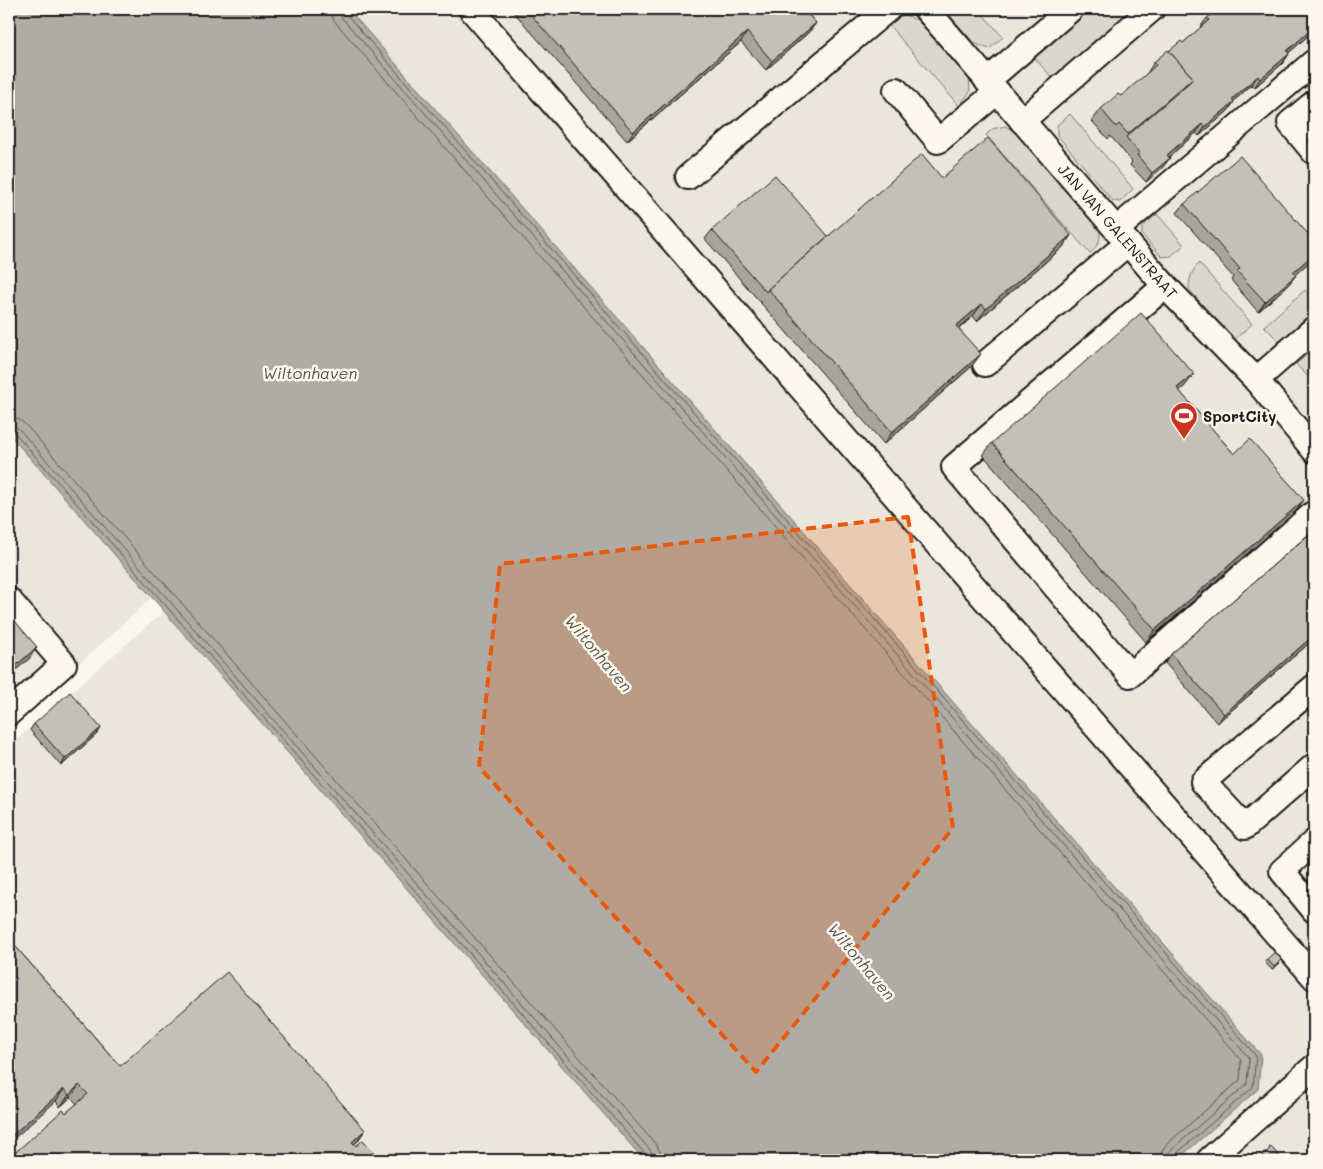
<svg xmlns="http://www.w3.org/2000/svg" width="1323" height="1169" font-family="Mali,sans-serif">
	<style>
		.built { fill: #eae6dc }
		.green { fill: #dad7ce; stroke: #7b7a75 }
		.water { fill: #afaca5; stroke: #74726e }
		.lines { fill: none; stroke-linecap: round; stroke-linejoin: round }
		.shore { stroke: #575653; stroke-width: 1 }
		.minor-casing { stroke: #1c1c1c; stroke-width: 28 }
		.minor { stroke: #fbf7ec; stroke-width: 24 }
		.wall { fill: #a8a59e; stroke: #1c1c1c }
		.shaded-wall { fill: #888681; stroke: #1c1c1c }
		.building { fill: #c3c0b8; stroke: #1c1c1c }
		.marked { fill: #e8590c; fill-opacity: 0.2; stroke: #e8590c; stroke-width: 4; stroke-dasharray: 10 6; stroke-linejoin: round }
		.labels { text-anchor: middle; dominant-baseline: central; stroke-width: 5; stroke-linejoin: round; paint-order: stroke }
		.street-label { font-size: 15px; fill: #1c1c1c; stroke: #fbf7ec }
		.poi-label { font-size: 15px; font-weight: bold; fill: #1c1c1c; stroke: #fbf7ec; text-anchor: start }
		.water-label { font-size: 16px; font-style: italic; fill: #575653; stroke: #fbf7ec }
	</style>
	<rect width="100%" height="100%" fill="#fbf7ec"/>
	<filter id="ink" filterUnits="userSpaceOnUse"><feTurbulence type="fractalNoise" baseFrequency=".02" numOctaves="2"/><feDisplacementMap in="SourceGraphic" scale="10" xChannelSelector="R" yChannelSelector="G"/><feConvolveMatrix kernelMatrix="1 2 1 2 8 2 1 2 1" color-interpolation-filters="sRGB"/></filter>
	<g filter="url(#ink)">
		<g class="built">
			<path d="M339,9h975v1151h-153z"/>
			<path d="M9,421l149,171 -149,136z"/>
			<path d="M169,607l481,553h-641v-414z"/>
		</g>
		<g class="green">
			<path d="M944,9h34l25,28 -14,12 -15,-6z"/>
			<path d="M1087,9h51l-83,72 -22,-25z"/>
			<path d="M905,15l14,6 50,56 1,15 -11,14 -71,-82 6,-6z"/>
			<path d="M1070,114l63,75 -13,13 -7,-1 -56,-66v-10z"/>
			<path d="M1005,126l13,7 80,93c5,13 0,19 -8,28l-104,-119 6,-6z"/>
			<path d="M1157,214l27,31 -13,11 -9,1 -20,-22v-8z"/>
			<path d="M1199,263l53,61 -19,17 -44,-52c0,-11 3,-18 10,-26z"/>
			<path d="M1305,290l9,10v10l-34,32 -16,-16z"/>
			<path d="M1314,349v34l-18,-19z"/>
		</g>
		<path class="water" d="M9,9h339l913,1046 -3,34 -81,71h-533l-635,-726z"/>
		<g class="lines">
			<g class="shore">
				<path d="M331,9l1,8 4,6 905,1037 -1,20 -74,65 -4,6 -2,9"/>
				<path d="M339,9l3,9 907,1040 -2,26 -76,66 -3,5v5"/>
				<path d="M345,9l1,5 910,1042 -3,31 -77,67 -2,6"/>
				<path d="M9,417l9,2 7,5 632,722 3,6 2,8"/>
				<path d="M9,425l6,1 4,3 632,722 3,9"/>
				<path d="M9,431l6,2 631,722 2,5"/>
			</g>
			<defs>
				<g id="minor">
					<path d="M471,9l843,968"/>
					<path d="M926,9l239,277 91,94 58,70"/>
					<path d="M987,81l84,-72"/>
					<path d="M896,90l42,51 59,-49"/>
					<path d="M1314,103l-24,20 24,29"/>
					<path d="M1022,121l130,-112"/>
					<path d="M688,177l200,-168"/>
					<path d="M1117,229l197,-167"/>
					<path d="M1165,286l-211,181 176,208 184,-162"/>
					<path d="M985,364l143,-121"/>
					<path d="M1256,380l58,-51"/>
					<path d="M9,600l55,64 -55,49"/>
					<path d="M1314,687l-111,95 42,45 69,-61"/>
					<path d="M1314,842l-32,29 32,39"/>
					<path d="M1209,1160l105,-93"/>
				</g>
			</defs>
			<use href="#minor" class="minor-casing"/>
			<use href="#minor" class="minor"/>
		</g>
		<g class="wall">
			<path d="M511,9h292l13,14 -7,9 -43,38 -25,-28 -114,99z"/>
			<path d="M1314,9v26l-1,2 -3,-3 -17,15 -5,4 1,1 -6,9 -29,25 -3,-3 -17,16 -6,10 -29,25 -3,-3 -27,24 -6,10 -17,15 -16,-17 2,-3 -13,-16 -9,-10 -2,3 -16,-18 9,-12 20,-13 25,-21 8,-13 15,-11 14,-8 18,-15 -1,-1 7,-9z"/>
			<path d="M1314,132v16l-6,-7z"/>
			<path d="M942,178l129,57 -8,12 -86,74 -4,-5 -14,13 13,37 -88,78 -179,-205 7,-9 116,6z"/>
			<path d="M1184,204l130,37v17l-19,16 1,1 -7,9 -31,28 -27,-32 2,-3 -56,-64z"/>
			<path d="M1185,386l-6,5 55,63 61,58 -149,130 -163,-187 9,-12z"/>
			<path d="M1314,530v109l-97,84 -52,-60 6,-9z"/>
			<path d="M34,724l67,4 -4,6 -36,32 -31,-36z"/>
			<path d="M9,939l111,127 245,64 -8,12 -3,2 2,2 25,14 -315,-47 11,-9 -6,-7 -11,10 -4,-6z"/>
			<path d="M1267,959l13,4 -8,7 -7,-8z"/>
		</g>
		<g class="shaded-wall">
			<path d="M816,23l-7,9 -43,38 6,-9z"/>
			<path d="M1314,27v2l-4,5 -30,27 7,-10z"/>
			<path d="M747,32l-6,10 -114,99 6,-9z"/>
			<path d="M1289,54l-6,9 -29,25 6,-9z"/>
			<path d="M1258,76l-7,9 -26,24 7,-10z"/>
			<path d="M1234,102l-6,9 -29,25 6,-9z"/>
			<path d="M1203,124l-7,9 -35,31 6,-9z"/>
			<path d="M1170,158l-7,9 -17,15 6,-9z"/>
			<path d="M1071,235l-8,12 -86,74 9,-12z"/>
			<path d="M1314,254v4l-27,24 6,-10z"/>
			<path d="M1296,275l-7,9 -31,28 7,-10z"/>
			<path d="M982,304l-9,12 -25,22 8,-12z"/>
			<path d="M981,354l-9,12 -88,78 8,-12z"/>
			<path d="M1194,374l-9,12 -16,15 8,-13z"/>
			<path d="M1304,500l-9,12 -149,130 9,-12z"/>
			<path d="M1314,635v4l-97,84 7,-9z"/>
			<path d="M37,647l-8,12 -20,17v-4z"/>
			<path d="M101,728l-4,6 -36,32 4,-7z"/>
			<path d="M79,1085l-8,12 -11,10 9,-12z"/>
			<path d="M64,1089l-8,12 -47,42v-5z"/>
			<path d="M365,1130l-8,12 -14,12 9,-12z"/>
		</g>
		<g class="building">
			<path d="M526,9h277l13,14 -44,38 -25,-29 -114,100z"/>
			<path d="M1217,9h97v18l-27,24 2,3 -29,25 -2,-3 -26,23 2,3 -29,25 -2,-3 -36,31 3,3 -18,15 -15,-18 3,-1 -14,-17 65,-56 2,-3 -24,-27 12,-10 2,2 26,-23 -2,-2z"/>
			<path d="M1168,50l25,28 -65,56 -9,-10 -3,3 -15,-18 17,-15 3,2 23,-20 12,-11 -2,-3z"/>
			<path d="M988,138l83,97 -85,74 -4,-5 -26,22 25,28 -89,78 -124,-143 154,-135 20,24z"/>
			<path d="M1240,156l74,85v13l-21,18 3,3 -31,27 -28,-31 3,-2 -56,-65z"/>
			<path d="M775,175l53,61 -60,53 -2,3 -54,-62z"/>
			<path d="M1141,313l53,61 -17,14 57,66 16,-15 54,61 -149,130 -163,-187z"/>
			<path d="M1314,530v105l-90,79 -53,-60z"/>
			<path d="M9,614l28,33 -28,25z"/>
			<path d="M70,692l31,36 -36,31 -31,-35z"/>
			<path d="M9,939l111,127 107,-94 138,158 -13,12 4,4 7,-6 18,20h-372v-2l54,-48 3,3 22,-19 -9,-9 -10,10 -5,-6 -55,49z"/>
			<path d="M1275,952l7,8 -8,7 -7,-8z"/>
			<path d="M1270,1146l13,14h-26l12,-10z"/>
		</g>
	</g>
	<path class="marked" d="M908,517l45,311 -197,244 -277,-305 21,-203z"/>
	<defs>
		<symbol id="stadium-pin" viewBox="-11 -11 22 30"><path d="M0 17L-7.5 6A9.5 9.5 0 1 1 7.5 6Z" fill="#c8321e" stroke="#fbf7ec"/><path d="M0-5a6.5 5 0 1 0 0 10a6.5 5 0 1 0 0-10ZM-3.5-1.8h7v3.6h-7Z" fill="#fff"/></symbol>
	</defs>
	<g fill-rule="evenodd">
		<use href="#stadium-pin" x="1168" y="400" width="32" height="43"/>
	</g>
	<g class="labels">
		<g class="street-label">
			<text transform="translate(1118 231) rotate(49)">JAN VAN GALENSTRAAT</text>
		</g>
		<g class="poi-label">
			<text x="1203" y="416">SportCity</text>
		</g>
		<g class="water-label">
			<text x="310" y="372">Wiltonhaven</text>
			<text transform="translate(599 653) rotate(50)">Wiltonhaven</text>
			<text transform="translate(862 961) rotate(50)">Wiltonhaven</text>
		</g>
	</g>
	<rect width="1323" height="1169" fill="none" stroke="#fbf7ec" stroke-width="30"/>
	<rect x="15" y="15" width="1293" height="1139" fill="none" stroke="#1c1c1c" stroke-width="2" filter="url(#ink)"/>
</svg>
